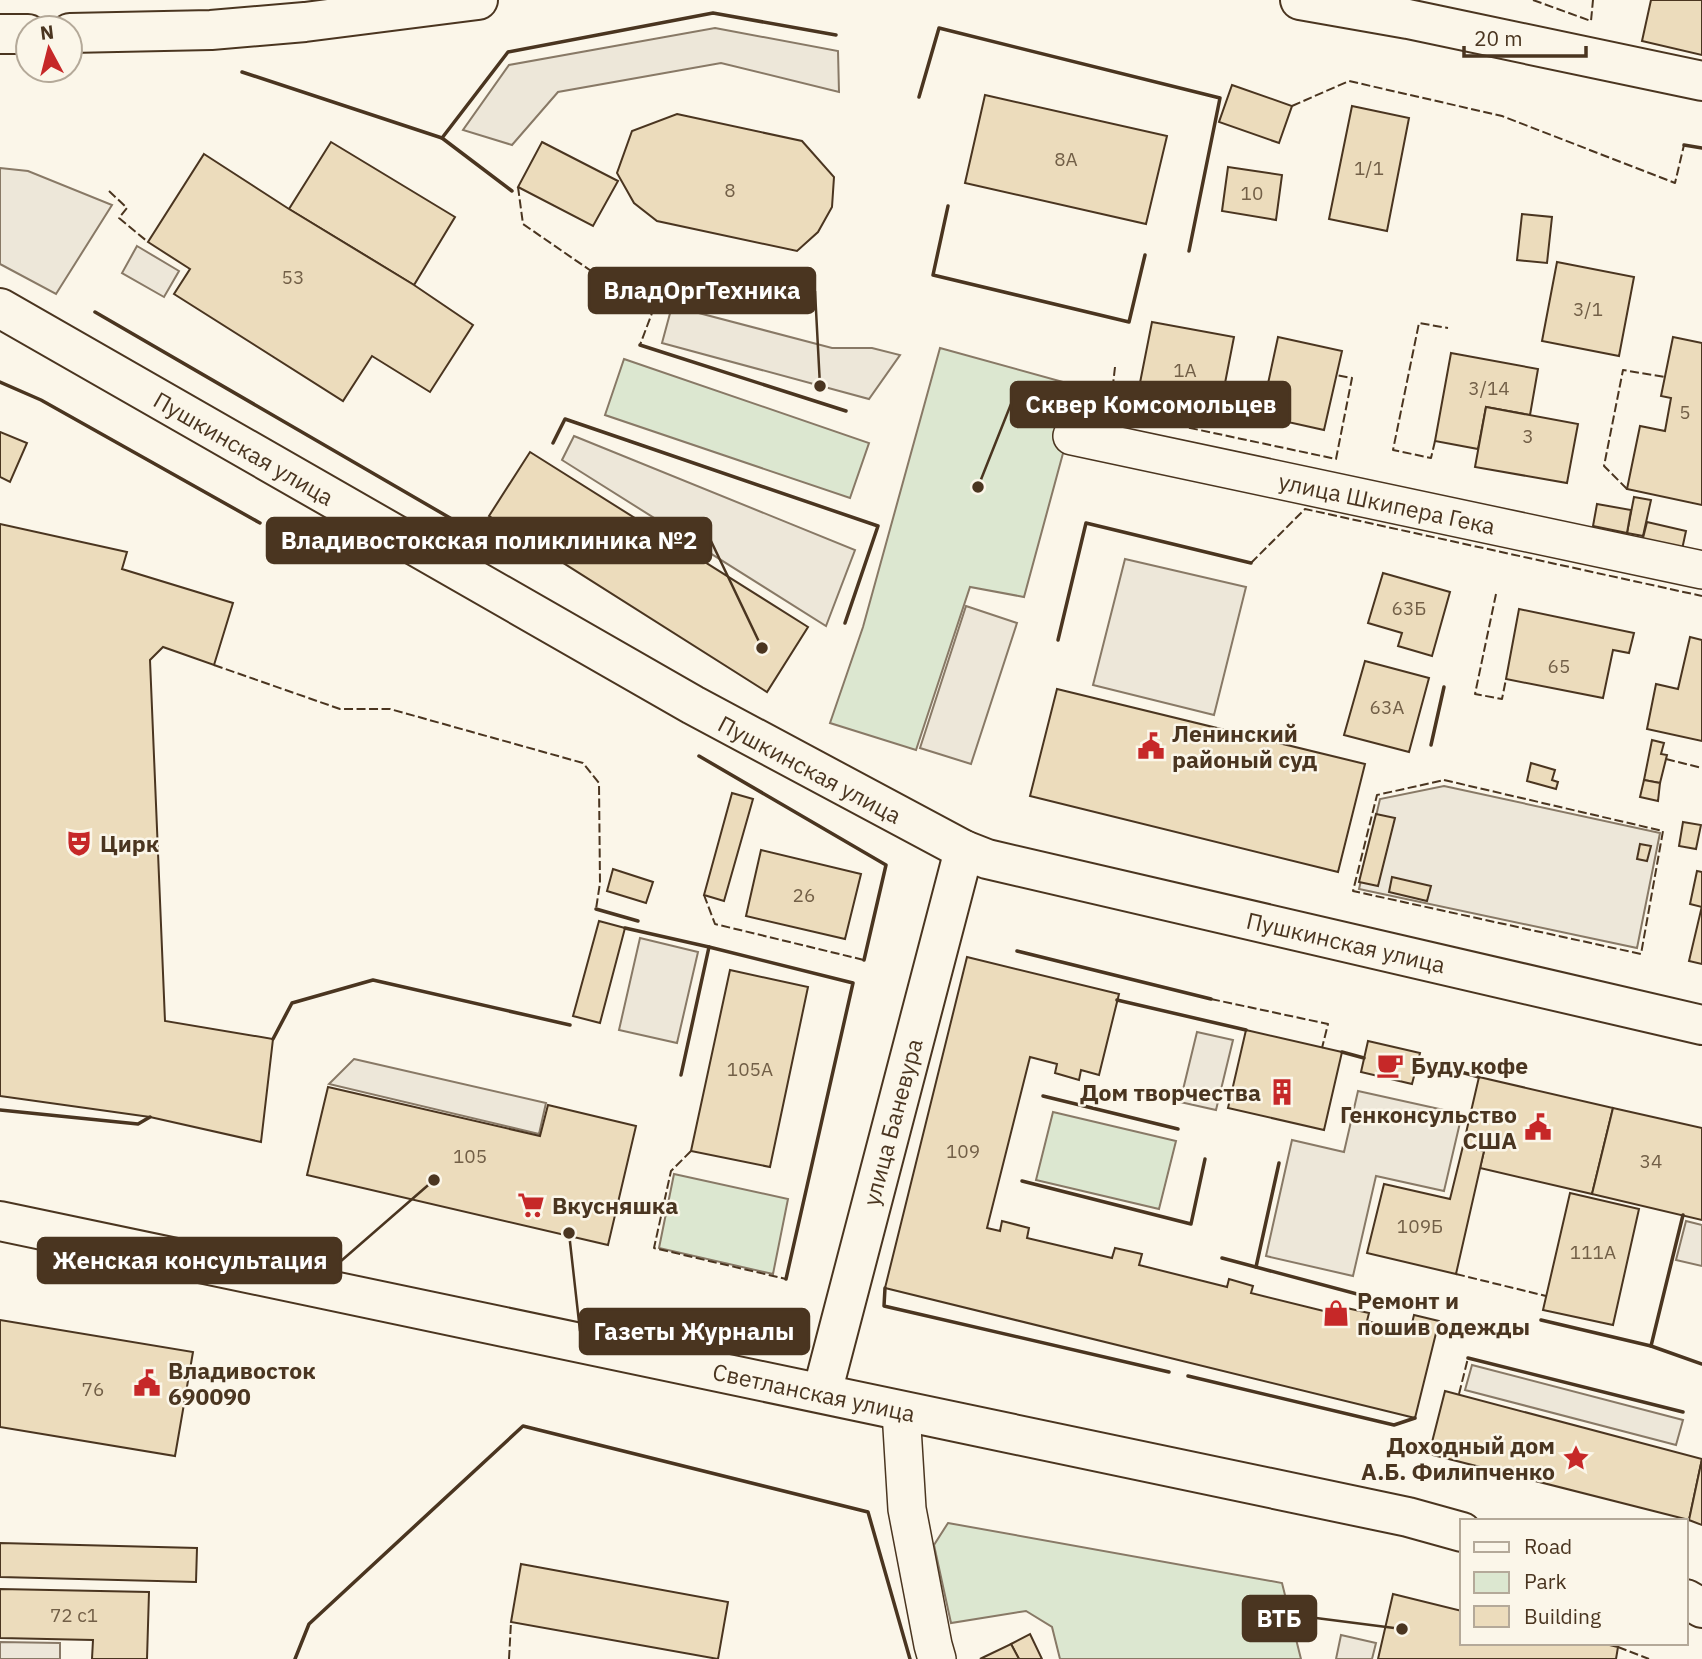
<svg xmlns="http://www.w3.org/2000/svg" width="1702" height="1659" font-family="'IBM Plex Sans',sans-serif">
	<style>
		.green { fill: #dce7d0; stroke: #887966; stroke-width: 2 }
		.parking { fill: #ede7d9; stroke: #887966; stroke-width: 2 }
		.building { fill: #ecdcbc; stroke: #4a3520; stroke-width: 2 }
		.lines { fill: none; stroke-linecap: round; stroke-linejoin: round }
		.minor-casing { stroke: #4a3520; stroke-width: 40 }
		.tertiary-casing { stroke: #4a3520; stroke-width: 42 }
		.secondary-casing { stroke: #4a3520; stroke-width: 42 }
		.primary-casing { stroke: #4a3520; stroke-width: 42 }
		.minor { stroke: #fbf6e9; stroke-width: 37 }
		.tertiary { stroke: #fbf6e9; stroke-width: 38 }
		.secondary { stroke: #fbf6e9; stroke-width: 38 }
		.primary { stroke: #fbf6e9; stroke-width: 38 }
		.fence { stroke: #4a3520; stroke-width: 2; stroke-dasharray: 9 3.5; stroke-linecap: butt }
		.wall { stroke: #4a3520; stroke-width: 3.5 }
		.labels { text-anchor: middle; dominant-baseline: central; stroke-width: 5; stroke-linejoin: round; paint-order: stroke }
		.number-label { font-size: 19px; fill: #725f47 }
		.street-label { font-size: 23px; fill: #4a3520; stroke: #fbf6e9 }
		.poi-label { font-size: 23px; font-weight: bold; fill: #4a3520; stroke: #fbf6e9; text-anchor: start }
		.leader { fill: none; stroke: #4a3520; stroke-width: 2.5 }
		.callout-dot { fill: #4a3520; stroke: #fbf6e9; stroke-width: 2.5 }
		.callout { fill: #4a3520; stroke: #4a3520; stroke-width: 2.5 }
		.callout-label { font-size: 24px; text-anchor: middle; font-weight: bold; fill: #fff }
	</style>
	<rect width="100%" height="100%" fill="#fbf6e9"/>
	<g class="green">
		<path d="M940,348l141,39 -57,210 -54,-10 -54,163 -86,-27 33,-96z"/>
		<path d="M624,359l245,84 -19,55 -245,-83z"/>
		<path d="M1053,1112l123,29 -17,68 -123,-29z"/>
		<path d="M674,1174l114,25 -15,75 -114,-26z"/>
		<path d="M948,1523l334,60 19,76h-241l-8,-32 -26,-16 -75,12 -17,-78z"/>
	</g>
	<g class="parking">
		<path d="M715,28l123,23 1,41 -118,-29 -163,29 -46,53 -49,-15 46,-65z"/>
		<path d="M0,168l28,3 84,34 -56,89 -56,-30z"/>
		<path d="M137,246l42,25 -15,26 -42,-24z"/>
		<path d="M672,306l160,42h40l28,7 -31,44 -207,-56z"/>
		<path d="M574,436l281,114 -29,76 -264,-166z"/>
		<path d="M1125,559l121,28 -32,128 -121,-30z"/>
		<path d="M966,606l51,17 -46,141 -51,-16z"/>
		<path d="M1444,786l216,47 -23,115 -278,-59 21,-90z"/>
		<path d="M640,938l58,14 -21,91 -58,-13z"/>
		<path d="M1197,1032l36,8 -17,70 -36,-8z"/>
		<path d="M354,1059l192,44 -7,31 -210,-50z"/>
		<path d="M1358,1091l104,23 -18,77 -68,-15 -23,100 -87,-20 26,-116 52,12z"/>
		<path d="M1686,1221l16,4v41l-26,-6z"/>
		<path d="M1472,1365l211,55 -7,25 -211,-55z"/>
		<path d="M1341,1635l35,8 -4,16h-36z"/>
		<path d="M0,1642l60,1v16h-60z"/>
	</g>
	<g class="building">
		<path d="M1651,0h51v55l-60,-14z"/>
		<path d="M1232,85l60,21 -13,37 -60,-21z"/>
		<path d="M985,95l182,41 -21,88 -181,-41z"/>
		<path d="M1352,106l57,12 -22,113 -58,-12z"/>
		<path d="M677,114l125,27 32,36 -2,30 -14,25 -21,19 -140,-30 -23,-18 -17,-30 15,-42z"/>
		<path d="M331,142l124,75 -41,68 -125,-76z"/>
		<path d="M542,142l76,39 -25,45 -75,-39z"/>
		<path d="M204,154l85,55 125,76 59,40 -43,67 -58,-36 -29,45 -169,-107 16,-25 -42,-27z"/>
		<path d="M1228,167l54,8 -6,45 -54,-9z"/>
		<path d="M1522,214l30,3 -5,46 -30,-3z"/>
		<path d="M1557,262l77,15 -15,79 -77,-15z"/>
		<path d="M1152,322l82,15 -16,82 -82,-16z"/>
		<path d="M1278,337l64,14 -18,79 -63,-14z"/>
		<path d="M1673,337l29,6v162l-75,-16 13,-63 25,5 6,-33 -10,-2z"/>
		<path d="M1451,353l87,16 -8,46 -44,-8 -8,42 -43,-8z"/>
		<path d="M1486,407l92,17 -11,59 -92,-16z"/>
		<path d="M0,432l27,11 -17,39 -10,-5z"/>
		<path d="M530,452l278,175 -41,65 -278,-176z"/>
		<path d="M1634,497l17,3 -8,36 -16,-3z"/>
		<path d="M1597,504l34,6 -4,23 -34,-7z"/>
		<path d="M1647,522l39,9 -5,23 -40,-8z"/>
		<path d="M0,524l127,28 -5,17 111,34 -19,62 -51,-18 -13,13 15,361 108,18 -12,103 -111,-25 -150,-21z"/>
		<path d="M1383,573l67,19 -18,64 -34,-10 4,-13 -34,-10z"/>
		<path d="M1519,609l115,24 -5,20 -16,-3 -10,48 -97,-19z"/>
		<path d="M1690,637l12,3v101l-55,-12 9,-45 22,5z"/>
		<path d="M1365,661l64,17 -20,74 -65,-17z"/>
		<path d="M1057,689l308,75 -27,108 -308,-76z"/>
		<path d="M1652,740l12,3 -3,11 6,1 -7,28 -16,-3z"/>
		<path d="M1531,763l24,7 -3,10 6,2 -2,7 -29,-8z"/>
		<path d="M1644,780l16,3 -2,18 -18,-4z"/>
		<path d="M732,793l21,6 -29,102 -20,-6z"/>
		<path d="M1376,814l19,4 -17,68 -19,-4z"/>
		<path d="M1683,822l18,3 -5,24 -17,-3z"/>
		<path d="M1640,844l11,2 -4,15 -10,-2z"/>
		<path d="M761,850l100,24 -16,65 -99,-23z"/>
		<path d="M613,869l40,13 -7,21 -39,-12z"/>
		<path d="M1697,871l5,1v35l-12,-3z"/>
		<path d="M1392,877l39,9 -4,15 -38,-9z"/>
		<path d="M1702,906v58l-13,-3z"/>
		<path d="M599,921l26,7 -25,95 -27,-7z"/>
		<path d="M967,957l152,37 -20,81 -18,-5 -2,10 -24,-7 2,-9 -27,-7 -43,171 13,3 2,-10 27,7 -2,10 85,20 3,-10 27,6 -3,11 88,22 2,-8 24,7 -2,7 89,22 2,-8 27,6 -2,8 43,11 4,-17 25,6 -24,97 -530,-130z"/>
		<path d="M730,970l78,17 -38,180 -79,-16z"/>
		<path d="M1246,1030l96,22 -18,78 -96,-22z"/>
		<path d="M1368,1041l52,12 -8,31 -51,-12z"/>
		<path d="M1479,1077l134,31 -21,86 -112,-26 4,-17 -21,-5z"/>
		<path d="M328,1087l212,49 8,-31 88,21 -28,119 -301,-70z"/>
		<path d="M1613,1108l89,20v92l-110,-26z"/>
		<path d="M1463,1146l21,5 -28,123 -89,-21 17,-69 66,15z"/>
		<path d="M1570,1193l69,16 -26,116 -70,-15z"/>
		<path d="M0,1320l193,32 -18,104 -175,-29z"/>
		<path d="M1445,1391l257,68 -13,61 -260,-66z"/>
		<path d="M1702,1459v66l-13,-5z"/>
		<path d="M0,1543l197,5 -1,34 -196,-5z"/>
		<path d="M521,1564l207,38 -10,57 -207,-37z"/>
		<path d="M0,1589l149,3 -2,67h-55l1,-19 -93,-2z"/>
		<path d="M1393,1594l69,17v32h139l17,4 -2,12h-238z"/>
		<path d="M1030,1634l12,25h-23l-8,-15z"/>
		<path d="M1011,1644l8,15h-39l4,-2z"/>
	</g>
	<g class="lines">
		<defs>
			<g id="minor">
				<path d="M1072,436l630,134"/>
				<path d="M901,1411l6,98 26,136 4,14"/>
			</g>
			<g id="tertiary">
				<path d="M1300,0l108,19 294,62"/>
				<path d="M70,33l141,-3 94,-8 173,-22"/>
				<path d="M0,34h28"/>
				<path d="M822,1393l142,-543"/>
			</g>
			<path id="secondary" d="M0,308l693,397 271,145 23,9 715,166"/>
			<g id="primary">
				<path d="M0,1221l1408,296 54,15"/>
				<path d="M1686,1599l16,9"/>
			</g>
		</defs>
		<use href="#minor" class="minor-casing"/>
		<use href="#tertiary" class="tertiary-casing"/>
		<use href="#secondary" class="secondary-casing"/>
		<use href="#primary" class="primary-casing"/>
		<use href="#minor" class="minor"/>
		<use href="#tertiary" class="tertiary"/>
		<use href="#secondary" class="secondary"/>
		<use href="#primary" class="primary"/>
		<g class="fence">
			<path d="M1533,0l58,21 2,-21"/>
			<path d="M1292,106l57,-25 153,35 173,67 9,-38"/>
			<path d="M518,187l5,37 129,89 -12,32"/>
			<path d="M109,191l18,17 -8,10 29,24"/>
			<path d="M1115,367l-5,44 226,48 16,-81 -16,-3"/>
			<path d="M1435,441l-4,17 -38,-8 26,-127 29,5"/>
			<path d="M1627,489l-23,-23 19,-96 42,7"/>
			<path d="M1251,563l54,-54 397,87"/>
			<path d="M1496,594l-21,100 27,5 4,-20"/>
			<path d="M214,665l126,44h50l193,54 16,20 1,100 -4,26"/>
			<path d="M1666,759l36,9"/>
			<path d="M1444,780l219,51 -22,123 -288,-63 24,-96z"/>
			<path d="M704,895l11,29 149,36"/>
			<path d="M1211,999l117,25 -6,24"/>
			<path d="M691,1151l-20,20 -17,77 132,31"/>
			<path d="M1456,1274l90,22"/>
			<path d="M1459,1394l9,-36"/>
			<path d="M1618,1647l31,12"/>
			<path d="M509,1659l2,-37"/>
		</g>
		<g class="wall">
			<path d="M242,72l200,66 70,53"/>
			<path d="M919,97l20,-69 281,70 -31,153"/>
			<path d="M442,138l66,-86 205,-39 123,22"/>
			<path d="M1684,145l18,3"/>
			<path d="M948,206l-15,69 196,47 16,-67"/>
			<path d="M95,312l362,210"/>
			<path d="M640,345l206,66"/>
			<path d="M0,382l41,18 219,123"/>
			<path d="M553,443l12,-24 313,107 -33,97"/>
			<path d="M1058,640l28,-117 165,40"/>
			<path d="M1431,745l13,-58"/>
			<path d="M699,756l187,109 -22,95"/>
			<path d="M596,909l42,12"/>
			<path d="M625,928l84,19"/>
			<path d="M1017,951l194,48"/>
			<path d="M1117,1000l129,30"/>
			<path d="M273,1039l19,-36 81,-23 197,45"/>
			<path d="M1342,1052l22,6"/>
			<path d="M1461,1072l18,5"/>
			<path d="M681,1075l28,-128 144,36 -67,296"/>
			<path d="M1043,1096l135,33"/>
			<path d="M0,1110l138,14 12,-7"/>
			<path d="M1022,1181l169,43 14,-65"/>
			<path d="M1222,1258l180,48"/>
			<path d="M1256,1267l23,-104"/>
			<path d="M885,1288l-1,18 285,66"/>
			<path d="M1541,1320l110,26 51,18"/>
			<path d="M1651,1346l32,-131"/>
			<path d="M1468,1358l215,54"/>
			<path d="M1188,1376l206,49 21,-7"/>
			<path d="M295,1659l14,-35 214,-198 345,86 42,147"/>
		</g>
	</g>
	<defs>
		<symbol id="civic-bare" viewBox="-9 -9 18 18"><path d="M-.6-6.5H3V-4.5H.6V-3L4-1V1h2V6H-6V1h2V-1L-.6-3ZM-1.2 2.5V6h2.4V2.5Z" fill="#c62828" stroke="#fbf6e9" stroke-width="2.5" paint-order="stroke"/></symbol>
		<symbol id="theatre-bare" viewBox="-9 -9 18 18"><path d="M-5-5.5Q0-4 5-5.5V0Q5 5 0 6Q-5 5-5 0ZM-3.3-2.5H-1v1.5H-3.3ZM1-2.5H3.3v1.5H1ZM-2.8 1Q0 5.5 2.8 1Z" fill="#c62828" stroke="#fbf6e9" stroke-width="2.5" paint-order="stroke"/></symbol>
		<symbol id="cafe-bare" viewBox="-9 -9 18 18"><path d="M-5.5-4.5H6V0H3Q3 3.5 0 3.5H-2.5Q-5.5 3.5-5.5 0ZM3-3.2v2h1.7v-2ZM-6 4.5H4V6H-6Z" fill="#c62828" stroke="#fbf6e9" stroke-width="2.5" paint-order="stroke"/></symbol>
		<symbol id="building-bare" viewBox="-9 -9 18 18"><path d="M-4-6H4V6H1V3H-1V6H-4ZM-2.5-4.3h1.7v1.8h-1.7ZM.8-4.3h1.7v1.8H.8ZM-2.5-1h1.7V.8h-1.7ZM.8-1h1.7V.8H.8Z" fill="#c62828" stroke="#fbf6e9" stroke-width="2.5" paint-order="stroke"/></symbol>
		<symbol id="supermarket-bare" viewBox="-9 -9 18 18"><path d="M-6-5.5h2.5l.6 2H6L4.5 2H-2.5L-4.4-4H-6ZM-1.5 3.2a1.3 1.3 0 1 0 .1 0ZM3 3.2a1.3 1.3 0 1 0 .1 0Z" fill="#c62828" stroke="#fbf6e9" stroke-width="2.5" paint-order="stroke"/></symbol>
		<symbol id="shop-bare" viewBox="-9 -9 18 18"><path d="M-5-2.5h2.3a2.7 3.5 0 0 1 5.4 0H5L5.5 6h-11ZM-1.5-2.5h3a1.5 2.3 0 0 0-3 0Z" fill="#c62828" stroke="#fbf6e9" stroke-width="2.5" paint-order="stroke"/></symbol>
		<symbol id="sight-bare" viewBox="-9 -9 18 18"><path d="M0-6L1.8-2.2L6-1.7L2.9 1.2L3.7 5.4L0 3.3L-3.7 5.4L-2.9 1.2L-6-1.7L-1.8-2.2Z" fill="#c62828" stroke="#fbf6e9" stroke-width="2.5" paint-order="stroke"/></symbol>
	</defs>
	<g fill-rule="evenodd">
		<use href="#civic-bare" x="1132" y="727" width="38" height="38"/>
		<use href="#theatre-bare" x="60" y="824" width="38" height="38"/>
		<use href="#cafe-bare" x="1371" y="1046" width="38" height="38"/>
		<use href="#building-bare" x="1263" y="1073" width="38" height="38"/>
		<use href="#civic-bare" x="1519" y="1108" width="38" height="38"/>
		<use href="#supermarket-bare" x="512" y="1186" width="38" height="38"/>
		<use href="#shop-bare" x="1317" y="1294" width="38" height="38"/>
		<use href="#civic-bare" x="128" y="1364" width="38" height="38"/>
		<use href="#sight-bare" x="1557" y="1439" width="38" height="38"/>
	</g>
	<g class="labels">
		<g class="number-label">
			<text x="1066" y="159">8А</text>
			<text x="1369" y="168">1/1</text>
			<text x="730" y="190">8</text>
			<text x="1252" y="193">10</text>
			<text x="293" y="277">53</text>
			<text x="1588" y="309">3/1</text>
			<text x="1185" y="370">1А</text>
			<text x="1489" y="388">3/14</text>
			<text x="1685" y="412">5</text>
			<text x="1528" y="436">3</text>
			<text x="1409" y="608">63Б</text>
			<text x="1559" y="666">65</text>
			<text x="1387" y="707">63А</text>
			<text x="804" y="895">26</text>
			<text x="750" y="1069">105А</text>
			<text x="963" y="1151">109</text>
			<text x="470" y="1156">105</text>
			<text x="1651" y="1161">34</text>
			<text x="1420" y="1226">109Б</text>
			<text x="1593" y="1252">111А</text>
			<text x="93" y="1389">76</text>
			<text x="74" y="1615">72 с1</text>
		</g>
		<g class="street-label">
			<text transform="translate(244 448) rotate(30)">Пушкинская улица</text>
			<text transform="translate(1387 503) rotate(12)">улица Шкипера Гека</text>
			<text transform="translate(810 769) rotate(28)">Пушкинская улица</text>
			<text transform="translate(1346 942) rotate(13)">Пушкинская улица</text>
			<text transform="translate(892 1122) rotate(-75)">улица Баневура</text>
			<text transform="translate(814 1392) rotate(12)">Светланская улица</text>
		</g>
		<g class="poi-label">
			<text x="1172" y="733">Ленинский<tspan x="1172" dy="26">районый суд</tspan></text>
			<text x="100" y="843">Цирк</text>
			<text x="1411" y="1065">Буду кофе</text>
			<text x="1261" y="1092" text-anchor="end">Дом творчества</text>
			<text x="1517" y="1114" text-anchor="end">Генконсульство<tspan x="1517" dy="26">США</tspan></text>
			<text x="552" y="1205">Вкусняшка</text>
			<text x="1357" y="1300">Ремонт и<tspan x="1357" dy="26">пошив одежды</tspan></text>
			<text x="168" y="1370">Владивосток<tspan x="168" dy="26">690090</tspan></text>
			<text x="1555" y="1445" text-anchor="end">Доходный дом<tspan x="1555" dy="26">А.Б. Филипченко</tspan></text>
		</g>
	</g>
	<path class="leader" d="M820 386L815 291M978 487L1011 404M762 648L711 541M434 1180L341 1261M569 1233L580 1331M1402 1629L1316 1618"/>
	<g class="callout-dot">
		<circle cx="820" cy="386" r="7"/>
		<circle cx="978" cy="487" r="7"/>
		<circle cx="762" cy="648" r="7"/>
		<circle cx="434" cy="1180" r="7"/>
		<circle cx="569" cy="1233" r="7"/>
		<circle cx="1402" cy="1629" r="7"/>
	</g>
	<g class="callout">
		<rect x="589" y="268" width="226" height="45" rx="7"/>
		<rect x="1011" y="382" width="279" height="45" rx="7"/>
		<rect x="267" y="518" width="444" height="45" rx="7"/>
		<rect x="38" y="1238" width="303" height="45" rx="7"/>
		<rect x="580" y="1309" width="229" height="45" rx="7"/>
		<rect x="1243" y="1596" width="73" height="45" rx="7"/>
	</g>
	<g class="callout-label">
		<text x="702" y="299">ВладОргТехника</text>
		<text x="1151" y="413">Сквер Комсомольцев</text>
		<text x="489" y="549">Владивостокская поликлиника №2</text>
		<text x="190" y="1269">Женская консультация</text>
		<text x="694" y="1340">Газеты Журналы</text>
		<text x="1279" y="1627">ВТБ</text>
	</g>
	<rect x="1460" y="1519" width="228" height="126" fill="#fbf6e9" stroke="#b4a999" stroke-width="2"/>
	<rect x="1474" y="1542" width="35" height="10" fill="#fbf6e9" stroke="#b4a999" stroke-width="2"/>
	<text x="1524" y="1554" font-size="21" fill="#4a3520">Road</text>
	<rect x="1474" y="1572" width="35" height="21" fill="#dce7d0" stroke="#b4a999" stroke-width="2"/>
	<text x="1524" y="1589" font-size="21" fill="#4a3520">Park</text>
	<rect x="1474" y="1606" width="35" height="21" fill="#ecdcbc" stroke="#b4a999" stroke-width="2"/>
	<text x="1524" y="1624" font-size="21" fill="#4a3520">Building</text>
	<g transform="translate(49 49) rotate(353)"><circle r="33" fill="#fbf6e9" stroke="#b4a999" stroke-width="2"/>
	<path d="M0-5L12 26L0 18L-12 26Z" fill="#c62828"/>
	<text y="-10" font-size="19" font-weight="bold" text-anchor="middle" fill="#4a3520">N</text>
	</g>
	<path d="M1464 46v10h122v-10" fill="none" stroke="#4a3520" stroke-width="3.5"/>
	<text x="1474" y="46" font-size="21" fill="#4a3520" stroke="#fbf6e9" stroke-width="5" paint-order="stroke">20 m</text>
</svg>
